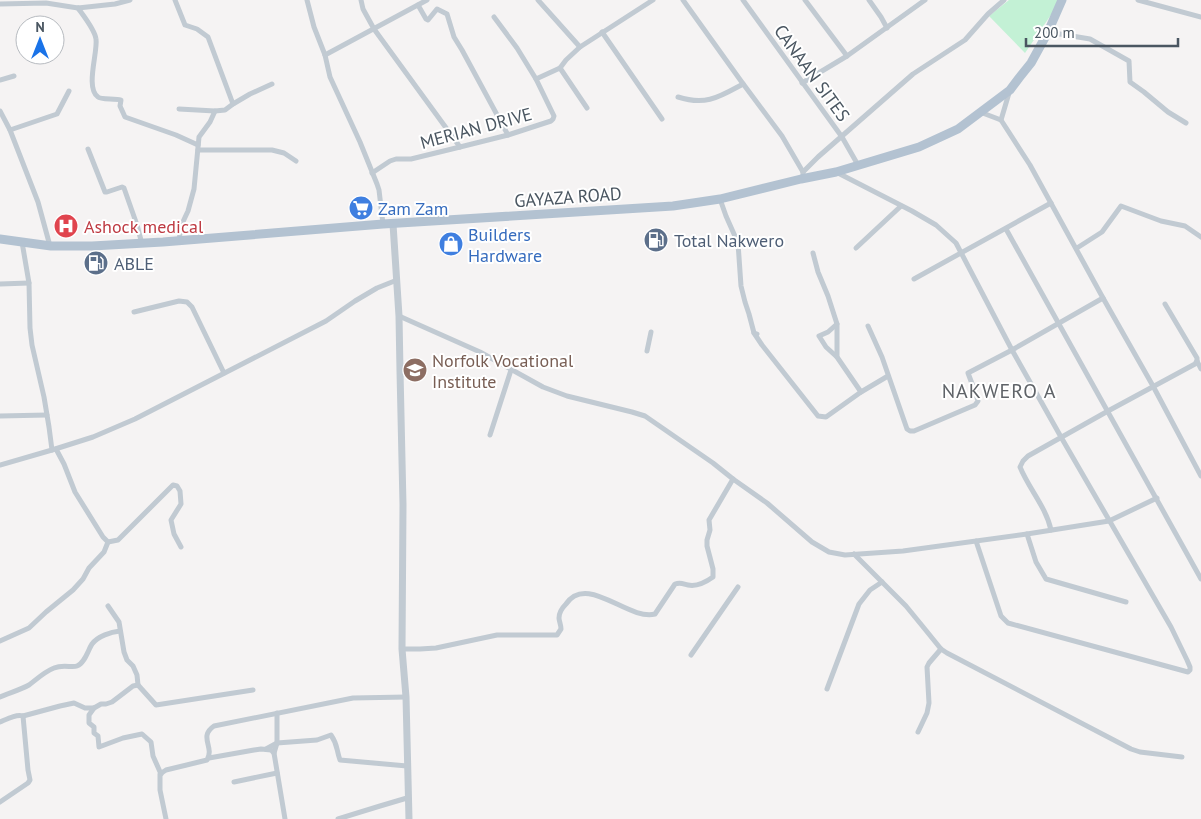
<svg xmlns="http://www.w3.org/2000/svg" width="1201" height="819" font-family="'PT Sans',sans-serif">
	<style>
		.green { fill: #c3f1d5 }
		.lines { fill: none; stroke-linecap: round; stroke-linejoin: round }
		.minor { stroke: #c1cad2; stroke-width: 5 }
		.tertiary { stroke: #c1cad2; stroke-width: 7 }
		.primary { stroke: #b3c2d1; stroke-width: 9 }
		.labels { text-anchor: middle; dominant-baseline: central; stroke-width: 4; stroke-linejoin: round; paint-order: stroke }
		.street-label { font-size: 18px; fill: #4a5661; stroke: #fff }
		.shop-label { font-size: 18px; fill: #366cbe; stroke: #fff; text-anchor: start }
		.health-label { font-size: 18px; fill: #be3a42; stroke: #fff; text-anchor: start }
		.service-label { font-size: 18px; fill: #4e5e75; stroke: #fff; text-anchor: start }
		.education-label { font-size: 18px; fill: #785e54; stroke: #fff; text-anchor: start }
		.quarter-label { font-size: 20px; letter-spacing: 1px; fill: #5f6368; stroke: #fff }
	</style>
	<rect width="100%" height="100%" fill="#f5f3f3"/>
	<path class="green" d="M1009,0h49l-1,6 -32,47 -36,-37z"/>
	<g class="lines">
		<g class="minor">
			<path d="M175,0l10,25 12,4 11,8 25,67"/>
			<path d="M307,0l7,27 11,28 5,22 30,65 17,42 2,6 4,34"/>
			<path d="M361,0l2,9 11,20 86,118"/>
			<path d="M538,0l42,47"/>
			<path d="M683,0l58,81 41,55 21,36v2"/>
			<path d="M743,0l99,137 16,28"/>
			<path d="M805,0l42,56"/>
			<path d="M869,0l12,17 6,11"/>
			<path d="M1138,0l63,17"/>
			<path d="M0,4l46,-1 32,5 37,-4 15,-4"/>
			<path d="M418,5l8,14 2,1 9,-11 10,5 7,23 8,13 46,85"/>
			<path d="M78,8c5,7 17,22 18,31 2,13 -11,49 2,58 3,3 17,1 23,3l-1,6 5,11 51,18 22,10"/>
			<path d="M494,17l23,31 19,31"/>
			<path d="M602,32l60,87"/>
			<path d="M1048,32l42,7 39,22 1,21 14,10 24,20 18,11"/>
			<path d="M325,55l102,-55"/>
			<path d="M560,68l27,40"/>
			<path d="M0,80l14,-4"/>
			<path d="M802,83l45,-27 78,-56"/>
			<path d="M678,97c28,9 41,0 65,-13"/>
			<path d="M179,109l36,2 10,-1 8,-6 17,-10 22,-10"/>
			<path d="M0,111l10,19 28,72 12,44"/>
			<path d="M980,112l21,8 29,45 73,133 50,88 48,90"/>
			<path d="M1001,120l8,-27"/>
			<path d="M10,130l47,-16 12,-23"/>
			<path d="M88,149l17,43h2l15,-5 2,1 13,37 5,19"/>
			<path d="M198,150h74l12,3 12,8"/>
			<path d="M803,172l15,-15 95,-83 52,-34 23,-26 16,-14"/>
			<path d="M836,172l76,39 24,14 20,18 56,107 49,87 110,190 16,33 3,7v3l-2,2 -180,-49 -7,-7 -25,-75"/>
			<path d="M372,173l18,-12 6,-2h15l49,-12 48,-12 43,-14 2,-2 1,-3 -18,-37 24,-11 6,-8 14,-13 73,-47"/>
			<path d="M720,199l6,17 12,27 3,43 4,16 4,12 5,19 3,1"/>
			<path d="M1006,229l195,350"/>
			<path d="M179,241l2,-15 7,-15 6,-22 5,-52 11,-15 5,-11"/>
			<path d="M22,242l7,41 1,45 2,17 12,52 5,30 3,23"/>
			<path d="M856,248l45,-42"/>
			<path d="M1077,248l25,-16 19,-26 40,15 24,5 16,11"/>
			<path d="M813,253l5,19 10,24 9,28v33l24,35"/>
			<path d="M914,279l137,-76"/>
			<path d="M0,284l29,-1"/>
			<path d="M1165,304l32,54v3l4,8"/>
			<path d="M134,312l45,-11 8,1 5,5 32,66"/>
			<path d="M399,316l81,36 63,35 24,9 65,16 13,4 68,47 20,16 34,24 45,39 17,10 16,3 58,-4 124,-17 82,-13 48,-23"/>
			<path d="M837,324l-9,8 -9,4 7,11 11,10"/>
			<path d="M868,326l14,31 25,72 3,2h4l61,-26 3,-4 -1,-4 -9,-24 44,-23 91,-52"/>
			<path d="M754,333l8,12 56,71 8,1 35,-25 27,-16"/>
			<path d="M647,351l4,-19"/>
			<path d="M0,416l47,-1"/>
			<path d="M490,435l21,-65"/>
			<path d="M56,449l8,15 11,28 28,45 5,5 10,-2 55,-55 4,1 3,5 1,13 -10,16 3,14 7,13"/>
			<path d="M0,465l52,-15 41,-13 42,-18 191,-98 29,-20 22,-13 20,-8"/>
			<path d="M1051,530c-5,-23 -22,-41 -31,-63l3,-6 5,-5 80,-45 87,-47 2,-3"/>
			<path d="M1027,534l9,28 10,17 80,23"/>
			<path d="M854,554l52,52 18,22 17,21 6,4 184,96 9,3 42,5"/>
			<path d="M0,641l29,-13 17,-16 27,-22 10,-11 6,-11 15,-16 4,-10"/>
			<path d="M402,649h18l16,-1 61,-13h60l4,-6c0,-4 -2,-8 -2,-11 0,-5 4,-11 7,-14 21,-31 62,17 89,10l20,-30c6,-2 8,0 13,1 9,2 18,-3 25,-8v-8l-6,-23v-6l3,-10 -1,-10 24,-41"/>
			<path d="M691,655l47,-68"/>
			<path d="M138,685l18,20 97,-15"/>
			<path d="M827,689l32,-85 11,-14 12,-8"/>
			<path d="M0,697c9,-4 20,-7 29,-12 8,-6 15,-13 25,-17 9,-4 18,0 23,-2 8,-3 11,-16 15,-22 6,-8 19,-12 28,-13"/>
			<path d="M94,708l-5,7v8l5,4v6l4,3 1,11 24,-9 19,-4 9,8 2,14 8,18"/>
			<path d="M23,716l37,-10 14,-3 11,5h9l7,-4h5l6,-2 21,-16 5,-1 -1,-10 -4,-9 -6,-6 -3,-8 -5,-30 -11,-16"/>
			<path d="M0,722c7,-3 16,-8 23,-6l5,54 2,10 -2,3 -28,19"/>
			<path d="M918,732l9,-19 2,-10 -2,-36 2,-4 12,-14"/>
			<path d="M266,749l11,-6 40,-3 14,-5c7,10 5,14 9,25l67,6"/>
			<path d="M274,753l3,-10v-30"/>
			<path d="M209,758l45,-8 7,-1 10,1 3,3 11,66"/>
			<path d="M234,782l43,-9"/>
			<path d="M166,819l-6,-29v-16l6,-4 41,-10c8,-13 -9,-23 7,-34l139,-28 53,-1"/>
			<path d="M338,819l42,-13 27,-8"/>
		</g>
		<path class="tertiary" d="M393,224l6,92 1,55 3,134 -1,144 4,48 3,122"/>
		<path class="primary" d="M0,239l51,7h41l71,-4 220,-18 290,-18 47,-7 81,-20 35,-7 83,-25 39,-18 52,-39 9,-12 12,-15 17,-31 14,-32"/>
	</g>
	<defs>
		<symbol id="supermarket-disc" viewBox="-11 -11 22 22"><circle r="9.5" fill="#3f7fe0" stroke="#fff"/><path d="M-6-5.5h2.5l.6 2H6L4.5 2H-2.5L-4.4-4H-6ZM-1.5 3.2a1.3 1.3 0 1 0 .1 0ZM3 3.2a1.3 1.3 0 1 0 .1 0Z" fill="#fff"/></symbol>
		<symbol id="hospital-disc" viewBox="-11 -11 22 22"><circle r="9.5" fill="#e0444e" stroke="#fff"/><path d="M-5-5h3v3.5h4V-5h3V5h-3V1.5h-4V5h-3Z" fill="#fff"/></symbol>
		<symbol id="fuel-disc" viewBox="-11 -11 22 22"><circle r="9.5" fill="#5c6f8a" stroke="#fff"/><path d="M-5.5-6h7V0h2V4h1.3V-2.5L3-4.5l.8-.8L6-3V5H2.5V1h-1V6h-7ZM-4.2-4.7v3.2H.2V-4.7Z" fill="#fff"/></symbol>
		<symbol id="shop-disc" viewBox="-11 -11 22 22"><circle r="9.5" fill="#3f7fe0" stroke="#fff"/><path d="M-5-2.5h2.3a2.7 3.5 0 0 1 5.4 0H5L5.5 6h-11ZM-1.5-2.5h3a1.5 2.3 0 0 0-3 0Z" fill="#fff"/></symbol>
		<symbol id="school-disc" viewBox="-11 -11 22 22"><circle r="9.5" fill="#8d6e63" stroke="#fff"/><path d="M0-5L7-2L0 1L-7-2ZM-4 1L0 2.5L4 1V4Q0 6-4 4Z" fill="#fff"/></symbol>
	</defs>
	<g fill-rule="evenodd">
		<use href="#supermarket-disc" x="347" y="194" width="28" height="28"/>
		<use href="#hospital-disc" x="52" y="212" width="28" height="28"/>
		<use href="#fuel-disc" x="642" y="226" width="28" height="28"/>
		<use href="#shop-disc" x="437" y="230" width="28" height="28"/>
		<use href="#fuel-disc" x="82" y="249" width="28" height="28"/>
		<use href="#school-disc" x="401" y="356" width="28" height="28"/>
	</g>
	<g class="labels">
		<g class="street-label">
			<text transform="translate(812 73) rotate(54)">CANAAN SITES</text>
			<text transform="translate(476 128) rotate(-15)">MERIAN DRIVE</text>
			<text transform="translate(568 197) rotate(-4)">GAYAZA ROAD</text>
		</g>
		<g class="shop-label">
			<text x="378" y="208">Zam Zam</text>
			<text x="468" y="234">Builders<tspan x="468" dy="21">Hardware</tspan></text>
		</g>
		<g class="health-label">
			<text x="84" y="226">Ashock medical</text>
		</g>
		<g class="service-label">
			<text x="674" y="240">Total Nakwero</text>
			<text x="114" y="263">ABLE</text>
		</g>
		<g class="education-label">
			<text x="432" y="360">Norfolk Vocational<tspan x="432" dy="21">Institute</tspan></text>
		</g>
		<g class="quarter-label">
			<text x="999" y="391">NAKWERO A</text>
		</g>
	</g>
	<g transform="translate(40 40)"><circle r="24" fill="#ffffff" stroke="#b7bbc0"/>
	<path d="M0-4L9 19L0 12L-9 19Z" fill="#1a73e8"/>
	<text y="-8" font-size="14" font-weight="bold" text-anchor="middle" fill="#4a5661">N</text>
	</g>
	<path d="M1026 38v8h152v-8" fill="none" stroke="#4a5661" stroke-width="2.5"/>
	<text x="1034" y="38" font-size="15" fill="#4a5661" stroke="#ffffff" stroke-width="4" paint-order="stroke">200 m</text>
</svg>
